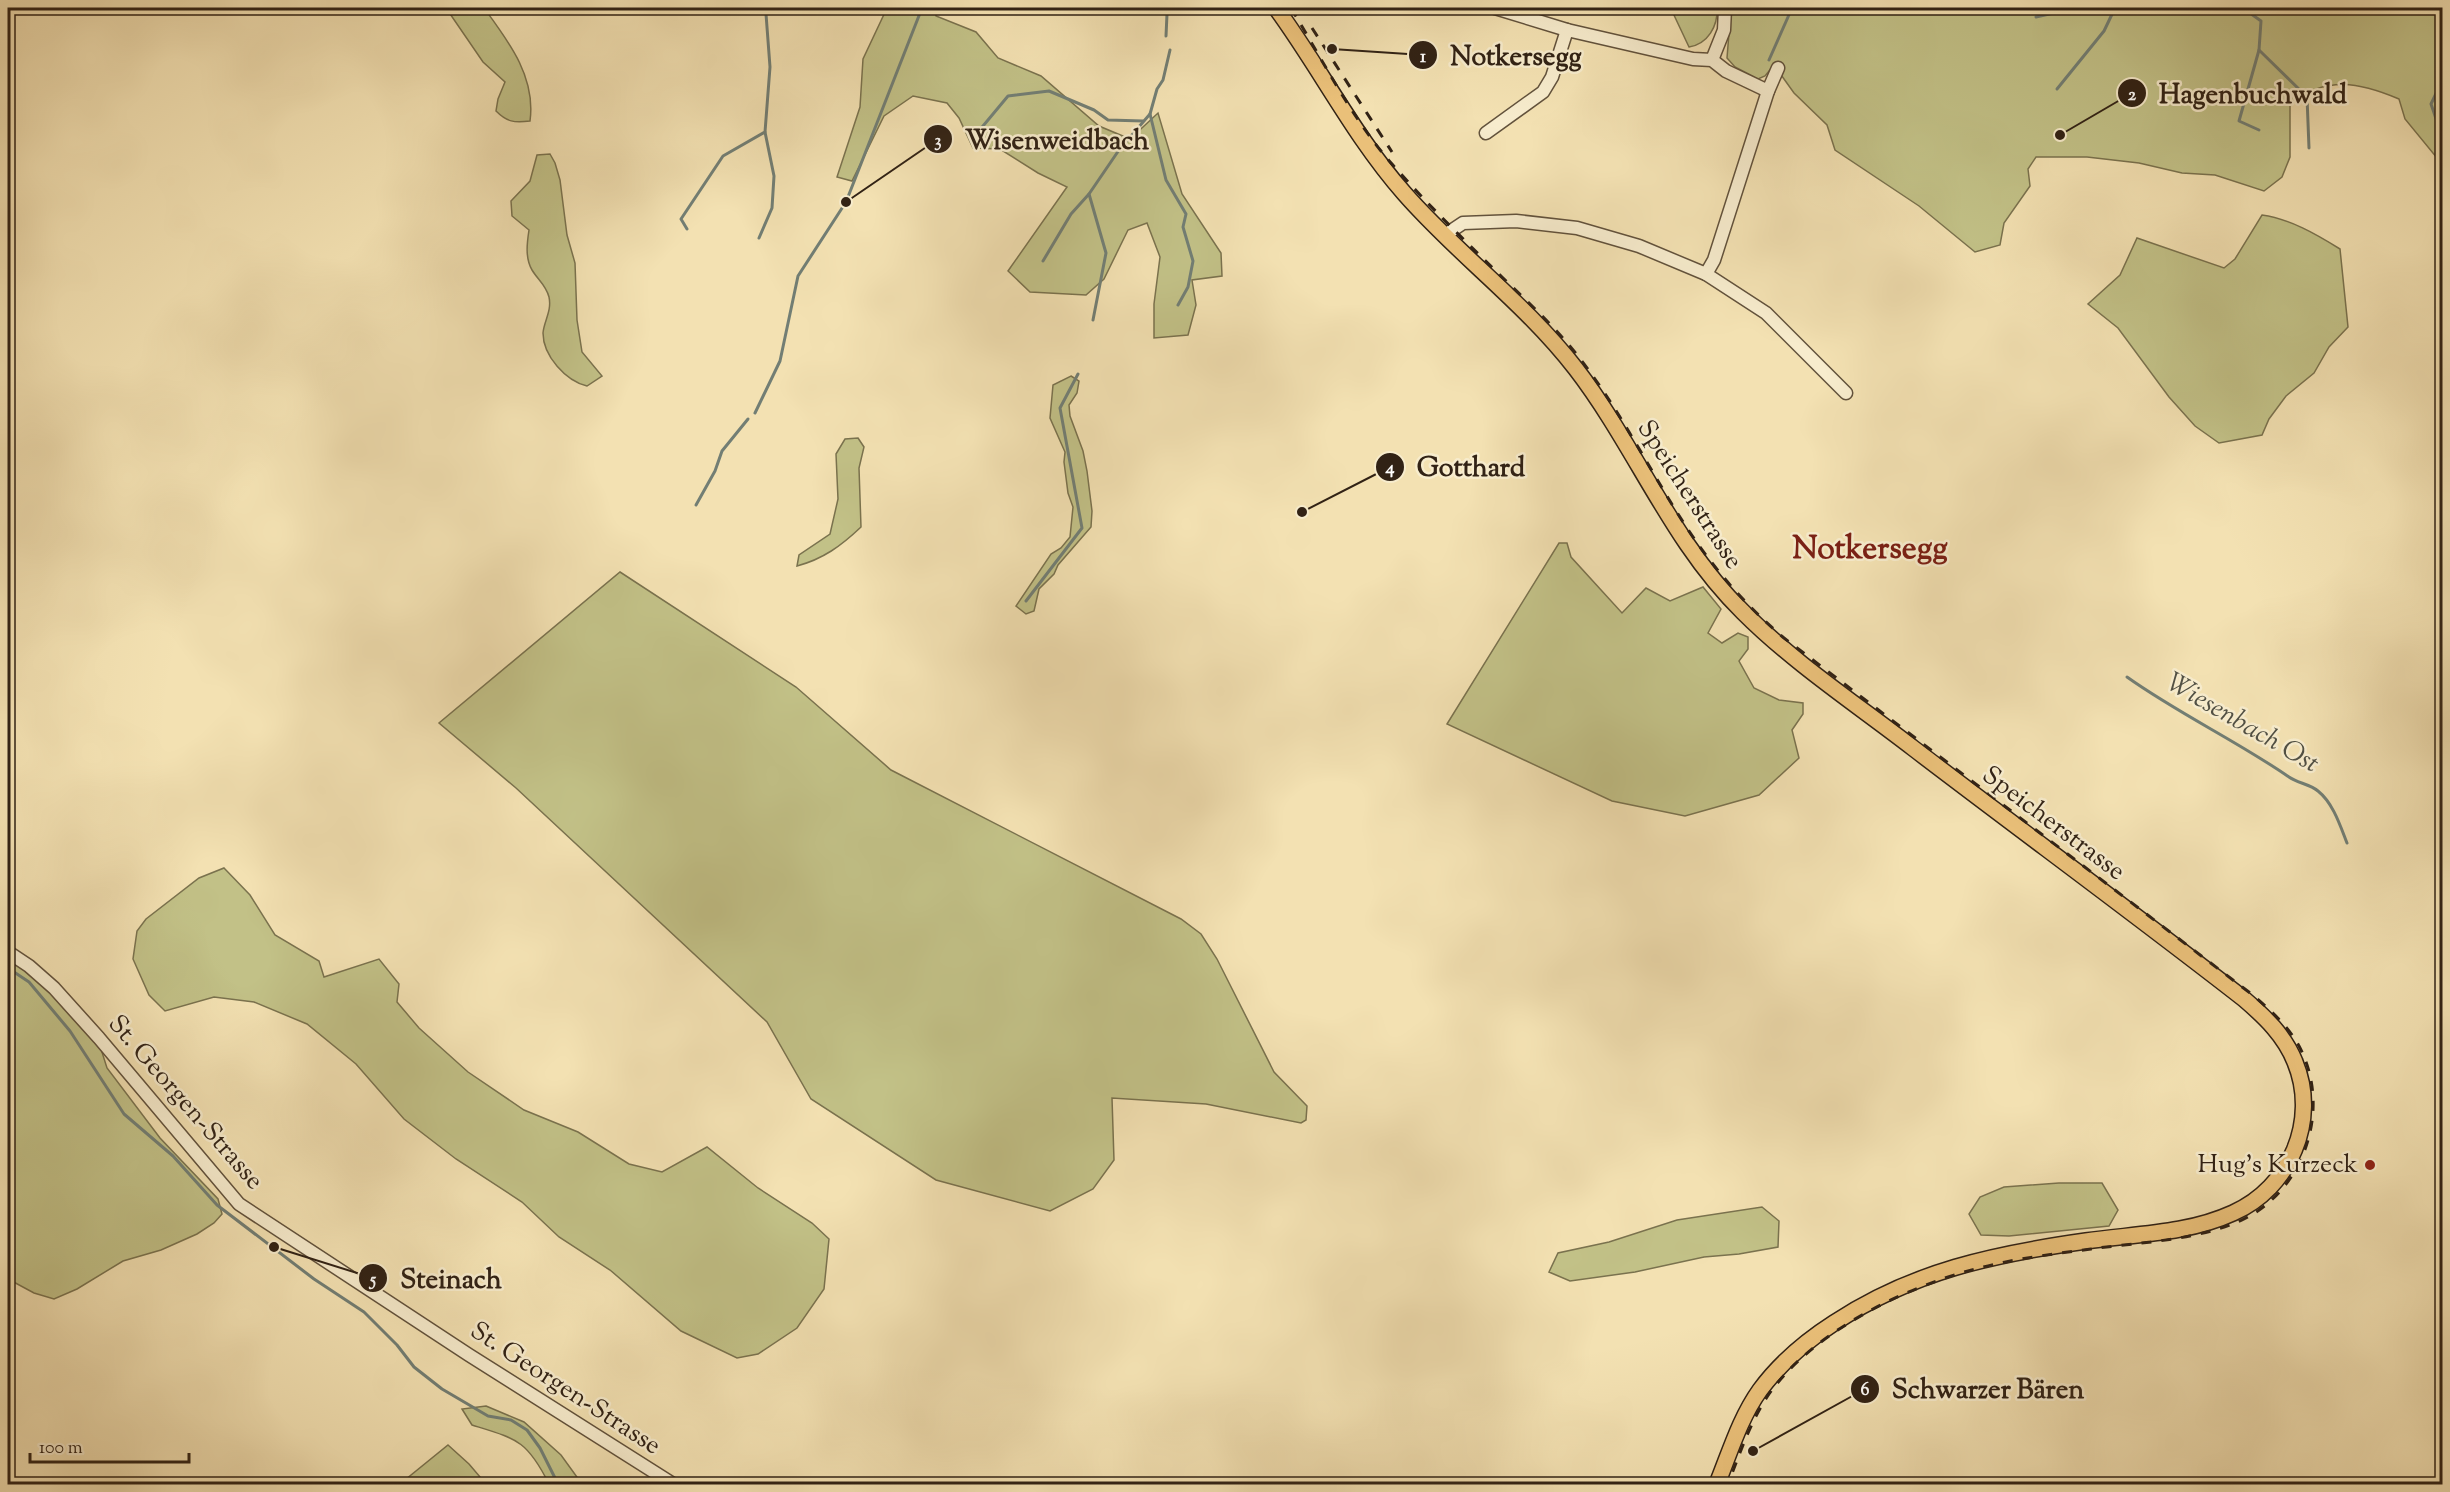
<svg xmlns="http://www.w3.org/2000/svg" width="2450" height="1492" font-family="'Sorts Mill Goudy',serif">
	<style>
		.green { fill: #c2c187; stroke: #7a724e; stroke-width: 1.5 }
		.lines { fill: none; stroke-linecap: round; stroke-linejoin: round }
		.stream { stroke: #727e74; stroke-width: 3 }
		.minor-casing { stroke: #62523c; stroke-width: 15 }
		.major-casing { stroke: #312215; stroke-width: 18 }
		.minor { stroke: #f7eccd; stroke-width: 12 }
		.major { stroke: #eac079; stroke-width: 15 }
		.rail { stroke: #312215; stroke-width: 3; stroke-dasharray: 10 10; stroke-linecap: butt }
		.poi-dot { fill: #8f2418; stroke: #f7eccd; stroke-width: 2 }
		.labels { text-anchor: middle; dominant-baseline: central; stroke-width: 5; stroke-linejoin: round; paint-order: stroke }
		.street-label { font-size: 26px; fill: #312215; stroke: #f7eccd }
		.poi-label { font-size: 26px; fill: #312215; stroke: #f7eccd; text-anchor: end }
		.water-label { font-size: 27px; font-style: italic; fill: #515044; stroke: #f7eccd }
		.district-label { font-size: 32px; font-weight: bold; fill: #7a1f14; stroke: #f7eccd }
		.leader { fill: none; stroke: #312215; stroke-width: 2 }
		.callout-dot { fill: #312215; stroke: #f7eccd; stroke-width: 2 }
		.mark-label { font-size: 18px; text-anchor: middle; font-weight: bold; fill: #fff }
		.callout-label { font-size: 27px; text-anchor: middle; font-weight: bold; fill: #312215; stroke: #f7eccd; stroke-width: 5; stroke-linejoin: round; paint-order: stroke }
	</style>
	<rect width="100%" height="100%" fill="#f3e1b2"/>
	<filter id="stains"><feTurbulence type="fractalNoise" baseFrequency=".00333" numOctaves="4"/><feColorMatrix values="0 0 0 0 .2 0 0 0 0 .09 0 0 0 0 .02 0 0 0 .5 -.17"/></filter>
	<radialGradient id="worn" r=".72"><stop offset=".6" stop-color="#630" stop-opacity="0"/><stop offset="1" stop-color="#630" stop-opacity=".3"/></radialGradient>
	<g class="green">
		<path d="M446,8h38c25,34 52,69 46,113 -16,2 -23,1 -34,-10l2,-12 7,-17 -22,-20z"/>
		<path d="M887,8h48l1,8 40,16 22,26 43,18 58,50 31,13 28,-26 24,81 39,59 1,23 -30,4 4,25 -8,30 -34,3v-34l6,-47 -13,-34 -19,7 -24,49 -18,16 -56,-3 -22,-21 59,-84 -29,-14 -38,-24 -27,-1 -14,-30 -12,-15 -34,-7 -29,20 -32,65 -15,-4 23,-70 3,-48z"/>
		<path d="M1680,8h37c1,18 -9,36 -28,39l-16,-34z"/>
		<path d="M1731,8h711v149l-5,1 -32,-39 -6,-20c-40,-17 -72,-23 -109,4v54l-8,20 -18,14 -49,-16 -33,-2 -43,-10 -52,-6h-51l-8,12 2,17 -26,37 -4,22 -25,7 -56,-46 -84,-56 -8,-25 -33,-32 -20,-28 -9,11 -7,3 -23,-12 -8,-9z"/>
		<path d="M550,154l5,9 5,17 7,55 8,28 2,57 5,32 20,24 -15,10c-21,-5 -44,-30 -44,-53 1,-12 9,-22 6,-36 -3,-12 -11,-17 -17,-27 -7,-12 -5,-27 -3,-40l-17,-14 -1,-15 19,-20 7,-26z"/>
		<path d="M2262,215c28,4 54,19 78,34l8,78 -19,20 -15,26 -28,23 -17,23 -7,16 -43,8 -24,-17 -26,-29 -51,-69 -30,-24 32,-29 17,-37 87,30 11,-9z"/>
		<path d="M1071,376l8,5 -2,12 -8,12 1,11 13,35 4,20 5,40 -1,16 -33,38 -4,9 -15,15 -5,22 -8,3 -10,-8 35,-52 10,-6 9,-11 3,-30 -5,-14 -4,-31 1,-10 -15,-34 3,-33z"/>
		<path d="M858,438l6,9 -5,21 2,59c-20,19 -38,32 -64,39l2,-11 31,-21 8,-35 -2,-45 9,-15z"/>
		<path d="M1559,543h8l4,14 51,56 24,-25 24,13 33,-14 18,22 -13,24 14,10 16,-10 10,4v12l-9,12 15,27 25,12 24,3v11l-11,16 7,28 -40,37 -74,21 -73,-15 -165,-77z"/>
		<path d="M620,572l176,115 95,83 290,149 20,15 16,25 57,113 33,34 -1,14 -5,3 -95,-19 -94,-6 2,62 -21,29 -43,22 -114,-31 -125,-81 -44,-77 -251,-234 -77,-65z"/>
		<path d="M224,868l26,27 25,40 44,26 5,16 55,-18 20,25 -2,18 22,26 49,44 56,38 54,22 51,32 33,8 45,-25 51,41 54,35 17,16 -5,50 -27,39 -39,26 -21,4 -56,-27 -71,-61 -51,-33 -37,-35 -66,-43 -52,-40 -48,-55 -49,-40 -53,-22 -40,-5 -49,14 -16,-16 -16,-36 4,-28 9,-12 53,-41z"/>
		<path d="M8,959l25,17 22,20 46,53 6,19 53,70 58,61 4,15 -8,9 -17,11 -36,16 -38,11 -46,28 -23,10 -20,-6 -26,-14z"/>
		<path d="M2059,1183h43l16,27 -9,16 -100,10 -28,-1 -12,-21 11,-17 24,-10z"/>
		<path d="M1762,1207l17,14 -1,26 -39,7 -35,3 -69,15 -65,9 -21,-9 9,-19 51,-11 68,-22z"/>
		<path d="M486,1406l38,16 37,33 21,29h-33c-22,-44 -32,-45 -77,-59l-10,-16z"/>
		<path d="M448,1445l21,19 17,20h-86z"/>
	</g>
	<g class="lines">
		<g class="stream">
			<path d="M2080,8h5"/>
			<path d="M2243,8l18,13 -2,29 -20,71 20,9"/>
			<path d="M2036,17l40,-9"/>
			<path d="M1166,36l1,-22"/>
			<path d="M1170,50l-7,30 -6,9 -7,25 16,66 20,34 -3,13 10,34 -5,26 -10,18"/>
			<path d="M2259,50l48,47 2,51"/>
			<path d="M1769,60l23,-52"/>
			<path d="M2442,81l-11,23 11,32"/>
			<path d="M2057,89l47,-58 11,-23"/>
			<path d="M978,132l30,-36 41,-5 45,19 14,10 35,1"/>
			<path d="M687,229l-6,-10 42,-63 42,-24 5,-65 -4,-53 4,-6"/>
			<path d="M759,238l13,-30 2,-32 -9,-44"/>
			<path d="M1043,261l28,-47 18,-20"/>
			<path d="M1093,320l13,-67 -17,-59 30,-44 31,-36"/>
			<path d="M755,413l25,-52 18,-85 48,-74 76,-194"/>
			<path d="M696,505l19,-34 7,-20 26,-32"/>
			<path d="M1026,601l56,-73 -22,-120 18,-34"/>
			<path d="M2127,677c52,37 110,64 162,100 8,6 21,7 29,14 15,12 22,34 29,52"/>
			<path d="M8,968l21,14 41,49 54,83 49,42 44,49 97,74 50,33 33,33 17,22 28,22 46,27 23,4 16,10 13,18 15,30 8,6"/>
		</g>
		<defs>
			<g id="minor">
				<path d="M1495,8l72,22 126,29 19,1 14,11 42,20"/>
				<path d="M1712,60l12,-30 1,-22"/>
				<path d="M1486,133l57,-41 9,-15 15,-47"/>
				<path d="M1445,235l18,-12 53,-2 61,7 62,18 67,28 60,39 80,80"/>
				<path d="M1706,274l8,-14 54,-169 10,-23"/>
				<path d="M8,952l21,14 25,22 45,50 140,166 230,151 204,129"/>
			</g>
			<path id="major" d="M1276,8c44,60 78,128 128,185 54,62 121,110 172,176 60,78 96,174 167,243 51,51 113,92 170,136 110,84 222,166 331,251 21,18 41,37 51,63 24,58 -5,126 -62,151 -46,21 -98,21 -147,28 -92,13 -173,30 -252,82 -28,18 -54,40 -74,67 -20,28 -30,62 -43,94"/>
		</defs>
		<use href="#minor" class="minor-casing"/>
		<use href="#major" class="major-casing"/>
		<use href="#minor" class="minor"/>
		<use href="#major" class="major"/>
		<g class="rail">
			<path d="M1291,8c31,51 61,111 101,156 35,40 73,77 111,114 27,26 55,52 78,82 40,52 69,111 104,165 28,43 60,80 99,113l470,358c17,15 34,30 45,50 33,62 6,144 -57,174 -46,21 -102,22 -151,29 -39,5 -78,10 -116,20 -72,19 -162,63 -206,125 -19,28 -29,59 -41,90"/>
			<path d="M1312,28l80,124"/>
		</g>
	</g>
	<circle class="poi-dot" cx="2370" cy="1165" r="6"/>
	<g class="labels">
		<g class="street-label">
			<text transform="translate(1689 495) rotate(57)">Speicherstrasse</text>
			<text transform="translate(2053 824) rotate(37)">Speicherstrasse</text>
			<text transform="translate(185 1103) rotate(49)">St. Georgen-Strasse</text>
			<text transform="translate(565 1389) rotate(33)">St. Georgen-Strasse</text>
		</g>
		<g class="poi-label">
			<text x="2358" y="1165">Hug's Kurzeck</text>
		</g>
		<g class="water-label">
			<text transform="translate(2242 724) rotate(30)">Wiesenbach Ost</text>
		</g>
		<g class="district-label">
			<text x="1870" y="550">Notkersegg</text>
		</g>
	</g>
	<path class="leader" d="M1332 49L1423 55M2060 135L2132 93M846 202L938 139M1302 512L1390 467M274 1247L373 1278M1753 1451L1865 1389"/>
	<g class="callout-dot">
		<circle cx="1332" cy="49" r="6"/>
		<circle cx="2060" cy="135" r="6"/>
		<circle cx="846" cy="202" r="6"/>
		<circle cx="1302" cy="512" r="6"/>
		<circle cx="274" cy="1247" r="6"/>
		<circle cx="1753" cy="1451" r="6"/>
		<circle cx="1423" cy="55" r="15"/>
		<circle cx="2132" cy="93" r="15"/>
		<circle cx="938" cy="139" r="15"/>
		<circle cx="1390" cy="467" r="15"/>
		<circle cx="373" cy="1278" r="15"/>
		<circle cx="1865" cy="1389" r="15"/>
	</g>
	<g class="mark-label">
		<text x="1423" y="62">1</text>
		<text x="2132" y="100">2</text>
		<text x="938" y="146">3</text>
		<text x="1390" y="473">4</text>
		<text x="373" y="1285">5</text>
		<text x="1865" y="1395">6</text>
	</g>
	<g class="callout-label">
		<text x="1516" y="65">Notkersegg</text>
		<text x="2253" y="103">Hagenbuchwald</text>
		<text x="1057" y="149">Wisenweidbach</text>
		<text x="1471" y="476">Gotthard</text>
		<text x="451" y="1288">Steinach</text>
		<text x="1988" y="1398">Schwarzer Bären</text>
	</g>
	<rect width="2450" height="1492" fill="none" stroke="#f3e1b2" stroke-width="30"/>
	<rect x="9" y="9" width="2432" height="1474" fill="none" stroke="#312215" stroke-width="3"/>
	<rect x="15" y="15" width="2420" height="1462" fill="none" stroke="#312215" stroke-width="1.5"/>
	<path d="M30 1453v9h159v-9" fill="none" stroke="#312215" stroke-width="3"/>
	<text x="39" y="1453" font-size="18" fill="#312215" stroke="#f7eccd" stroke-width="4.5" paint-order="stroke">100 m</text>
	<rect width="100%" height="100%" filter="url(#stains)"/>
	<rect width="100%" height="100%" fill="url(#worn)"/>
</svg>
